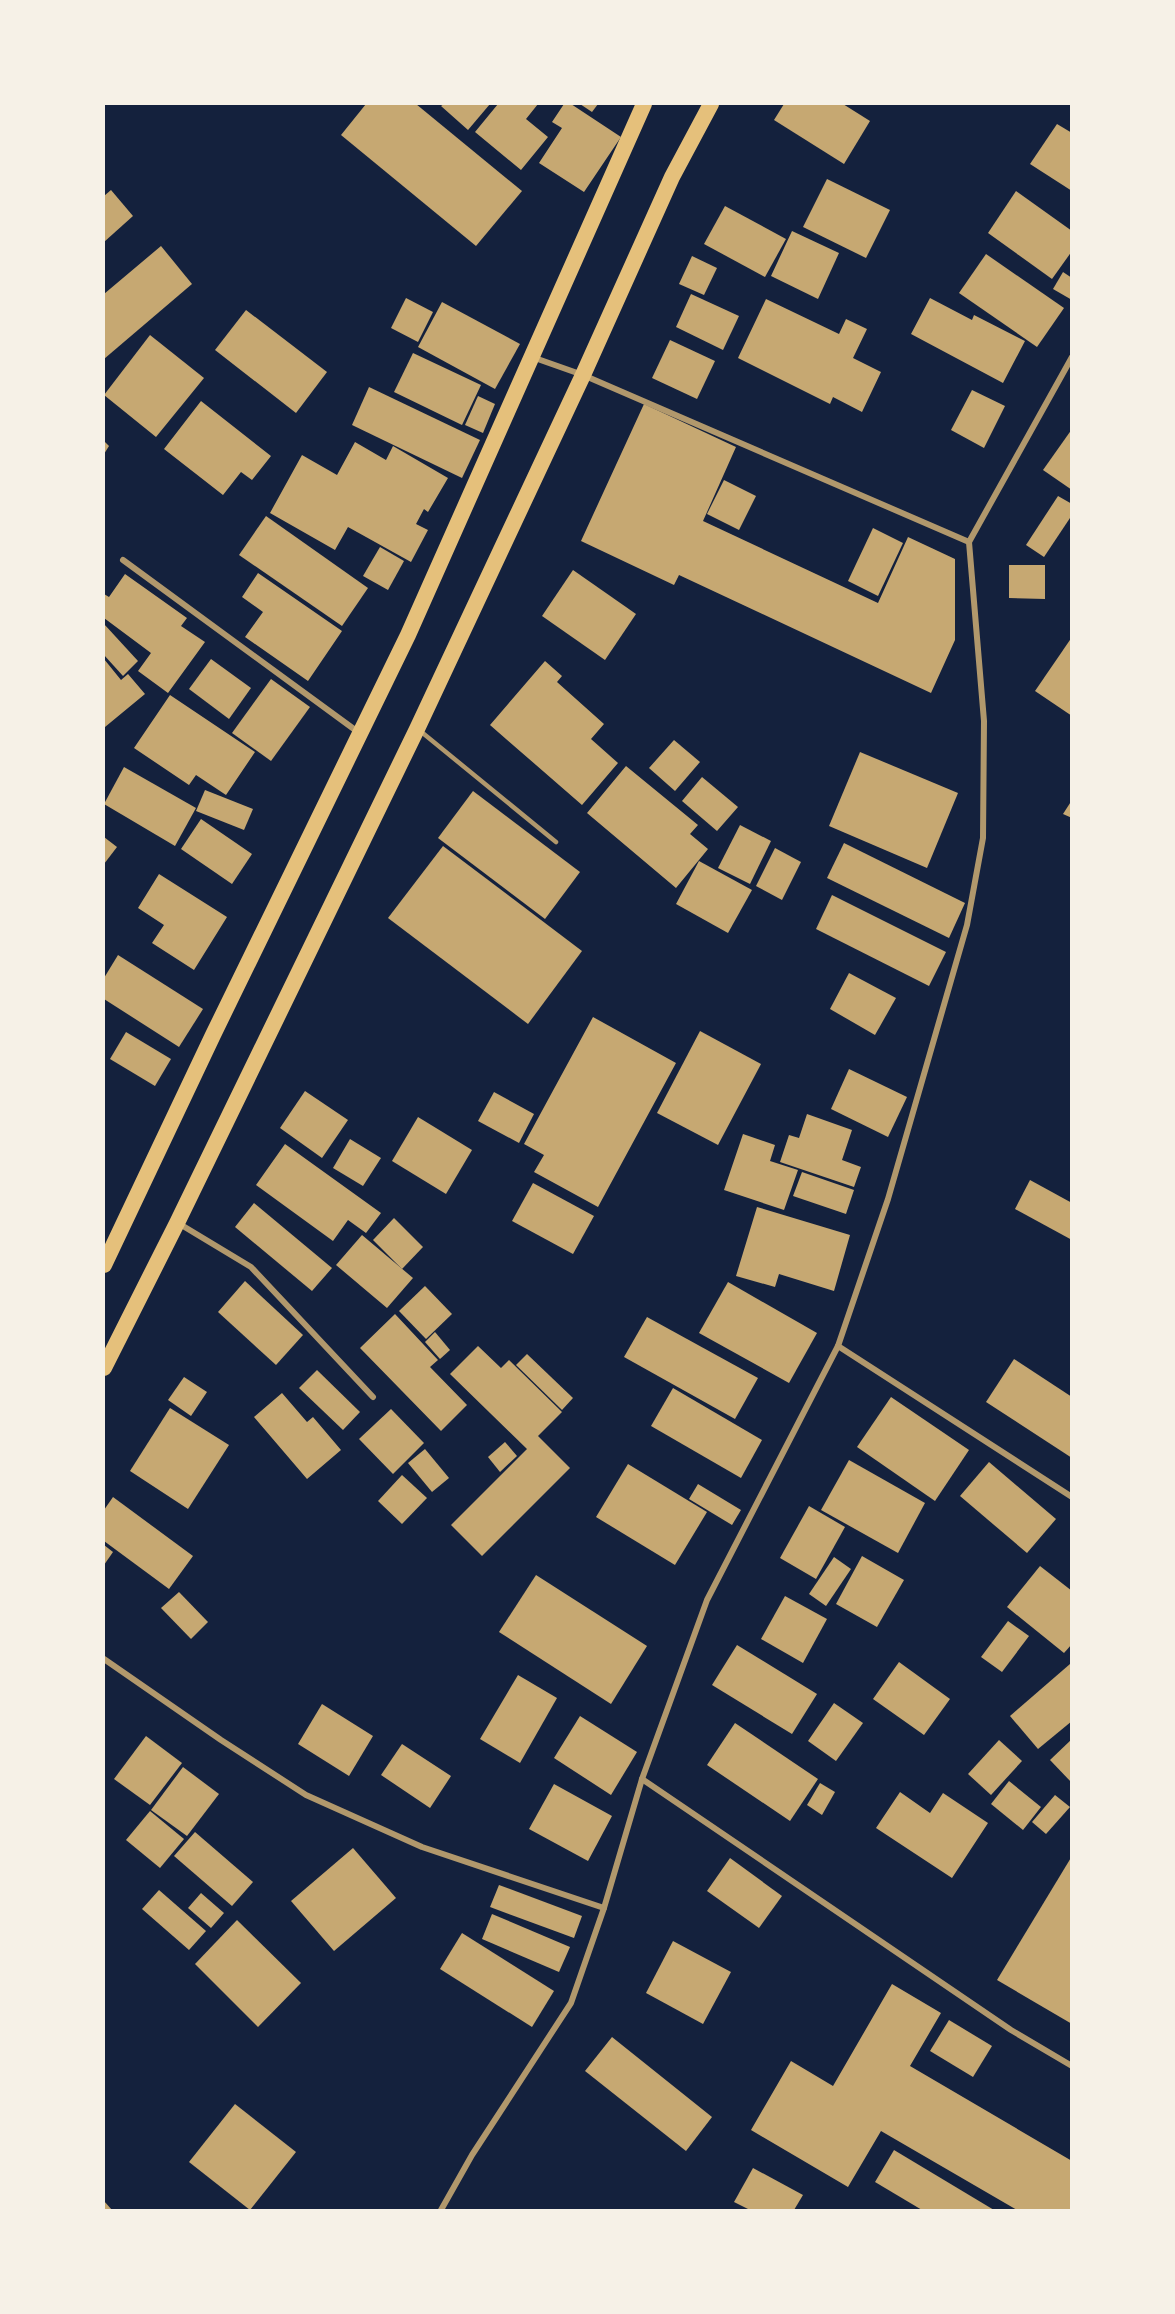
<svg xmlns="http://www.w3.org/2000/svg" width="1175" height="2314" font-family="'Source Sans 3',sans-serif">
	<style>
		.building { fill: #c6a872 }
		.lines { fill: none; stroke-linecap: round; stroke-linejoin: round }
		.service { stroke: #b1986c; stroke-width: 4.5 }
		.minor { stroke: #b1986c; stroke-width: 6 }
		.trunk { stroke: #e5c07b; stroke-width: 16 }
	</style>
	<rect width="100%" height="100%" fill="#14213d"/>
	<g class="building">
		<path d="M366,104h50l106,87 -46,55 -135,-111z"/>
		<path d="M444,104h46l-22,26 -27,-24z"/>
		<path d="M498,104h40l-12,15 22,18 -27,33 -46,-38z"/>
		<path d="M564,104h7l50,33 -37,55 -45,-29 23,-35 -10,-6z"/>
		<path d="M580,104h18l-6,8z"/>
		<path d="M784,104h59l27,17 -26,43 -70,-44z"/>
		<path d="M1057,124l15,9v58l-42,-27z"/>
		<path d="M827,179l63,31 -24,48 -63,-31z"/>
		<path d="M111,190l22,26 -29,26v-46z"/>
		<path d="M1016,191l56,40v20l-20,28 -64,-46z"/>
		<path d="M725,206l61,33 -21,38 -61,-33z"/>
		<path d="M792,231l47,22 -21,46 -47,-23z"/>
		<path d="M161,246l31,38 -88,75v-65z"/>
		<path d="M986,254l78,54 -27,39 -78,-54z"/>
		<path d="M692,256l25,12 -13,27 -25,-11z"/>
		<path d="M1063,272l9,6v22l-19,-11z"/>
		<path d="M691,294l48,22 -16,34 -47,-23z"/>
		<path d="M406,298l27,14 -15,30 -27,-14z"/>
		<path d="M930,298l42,22 2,-5 51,26 -22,42 -92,-49z"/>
		<path d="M766,299l73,35 7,-15 21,10 -14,29 28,14 -19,40 -29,-15 -3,7 -92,-46z"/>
		<path d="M442,302l78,42 -25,45 -77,-42z"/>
		<path d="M246,310l81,62 -31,41 -81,-63z"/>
		<path d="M150,335l54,43 -48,59 -52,-42z"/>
		<path d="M670,340l45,21 -18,38 -45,-21z"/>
		<path d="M413,353l68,32 -19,40 -68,-33z"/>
		<path d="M369,387l111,53 -18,38 -110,-53z"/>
		<path d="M972,390l33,16 -21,42 -33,-18z"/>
		<path d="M478,396l17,8 -12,29 -18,-8z"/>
		<path d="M201,401l70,55 -19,24 -11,-8 -18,23 -59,-46z"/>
		<path d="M644,404l92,43 -33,74 175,82 30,-66 47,22v81l-24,53 -252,-118 -5,10 -93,-44z"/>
		<path d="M1072,429v61l-29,-20z"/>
		<path d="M104,441l5,5 -5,8z"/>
		<path d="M355,442l31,18 7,-14 55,32 -20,34 -4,-3 -8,15 12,6 -17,32 -63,-35 -13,23 -65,-37 32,-58 35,20z"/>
		<path d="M724,480l32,16 -17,34 -32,-16z"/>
		<path d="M1058,496l14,8v11l-28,42 -18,-12z"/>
		<path d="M266,516l102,72 -26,38 -103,-71z"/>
		<path d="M873,528l30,15 -25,53 -30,-15z"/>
		<path d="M380,547l24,14 -16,29 -25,-14z"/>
		<path d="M1009,565h36v34l-36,-1z"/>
		<path d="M573,570l63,44 -31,46 -63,-44z"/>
		<path d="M258,573l84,58 -34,50 -63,-44 18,-25 -21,-15z"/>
		<path d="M125,574l62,44 -6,8 24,16 -37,51 -30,-22 13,-18 -47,-35v-24l5,3z"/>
		<path d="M104,624l34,37 -15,15 -19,-21z"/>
		<path d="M1072,637v79l-37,-25z"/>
		<path d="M104,659l17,21 7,-6 17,20 -40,33z"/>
		<path d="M211,659l40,29 -22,31 -40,-30z"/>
		<path d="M545,661l17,15 -5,6 47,42 -13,15 27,24 -36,42 -92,-80z"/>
		<path d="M271,679l39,28 -39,54 -39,-28z"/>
		<path d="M170,695l85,57 -29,43 -30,-20 -7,10 -55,-37z"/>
		<path d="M674,740l26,22 -25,29 -26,-23z"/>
		<path d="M860,752l98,41 -31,75 -98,-42z"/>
		<path d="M626,766l72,59 -8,9 18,15 -32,39 -89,-75z"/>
		<path d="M124,767l72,41 -21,38 -71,-42z"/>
		<path d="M702,777l36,30 -21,24 -35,-30z"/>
		<path d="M205,790l48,19 -9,21 -48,-19z"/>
		<path d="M473,791l107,81 -35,47 -107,-81z"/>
		<path d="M1072,800v18l-9,-4z"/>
		<path d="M201,819l51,35 -20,30 -51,-35z"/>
		<path d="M740,825l31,16 -21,43 -32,-16z"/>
		<path d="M104,837l13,10 -13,17z"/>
		<path d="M844,843l121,60 -16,35 -122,-60z"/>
		<path d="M443,846l139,105 -54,73 -140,-106z"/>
		<path d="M775,848l26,14 -19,38 -26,-14z"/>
		<path d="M699,861l53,29 -24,43 -52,-29z"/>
		<path d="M159,874l68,43 -33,53 -42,-27 12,-18 -26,-17z"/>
		<path d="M832,895l114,57 -17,34 -113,-57z"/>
		<path d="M118,955l85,54 -24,38 -75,-48v-21z"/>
		<path d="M849,973l47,25 -21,37 -45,-26z"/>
		<path d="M593,1017l83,46 -78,144 -64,-35 10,-17 -20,-11z"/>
		<path d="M700,1031l61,33 -43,81 -61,-32z"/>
		<path d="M126,1032l45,27 -16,27 -45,-27z"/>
		<path d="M849,1069l58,28 -19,40 -57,-28z"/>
		<path d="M305,1091l43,29 -26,38 -42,-30z"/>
		<path d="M494,1092l40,22 -15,29 -41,-22z"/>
		<path d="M807,1114l45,16 -10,30 19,7 -7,20 -74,-25 9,-27 10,3z"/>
		<path d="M418,1117l54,33 -26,44 -54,-33z"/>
		<path d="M743,1134l32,11 -5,16 28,9 -14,40 -60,-20z"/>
		<path d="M350,1139l31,19 -18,28 -30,-18z"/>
		<path d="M285,1144l96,69 -15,20 -18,-13 -15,21 -77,-56z"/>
		<path d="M802,1172l52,18 -8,24 -53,-18z"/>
		<path d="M1030,1180l42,23v37l-57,-31z"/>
		<path d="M533,1183l61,33 -21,38 -61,-33z"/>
		<path d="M254,1203l78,65 -20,23 -77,-64z"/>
		<path d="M757,1207l93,28 -16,56 -55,-17 -4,13 -39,-11z"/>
		<path d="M394,1218l29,29 -21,22 -29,-29z"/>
		<path d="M362,1235l51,43 -26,30 -51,-43z"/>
		<path d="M245,1281l58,54 -27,30 -58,-53z"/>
		<path d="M728,1282l89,51 -28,50 -90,-50z"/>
		<path d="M425,1286l27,28 -26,25 -27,-28z"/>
		<path d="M395,1314l43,46 -8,7 37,38 -26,26 -81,-83z"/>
		<path d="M647,1317l111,61 -23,41 -111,-62z"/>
		<path d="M435,1332l15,18 -10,9 -15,-17z"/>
		<path d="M478,1346l23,22 8,-8 53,52 -24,24 32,32 -88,88 -31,-31 76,-76 -77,-75z"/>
		<path d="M527,1354l46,44 -11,12 -46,-45z"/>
		<path d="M1014,1359l58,38v61l-86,-56z"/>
		<path d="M317,1370l43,42 -17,18 -44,-42z"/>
		<path d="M184,1377l23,15 -16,24 -23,-16z"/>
		<path d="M673,1388l89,52 -21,38 -90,-52z"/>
		<path d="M282,1393l25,29 6,-5 28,33 -34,29 -53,-62z"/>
		<path d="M891,1397l78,53 -34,51 -78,-54z"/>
		<path d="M170,1408l59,37 -41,64 -58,-38z"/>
		<path d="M391,1409l33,34 -31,31 -34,-35z"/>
		<path d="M505,1442l12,14 -17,16 -12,-15z"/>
		<path d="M425,1449l24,29 -17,14 -24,-29z"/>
		<path d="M849,1460l76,43 -27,50 -77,-43z"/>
		<path d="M989,1462l67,57 -29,34 -67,-57z"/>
		<path d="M628,1464l79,48 -32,53 -79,-48z"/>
		<path d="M402,1475l25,23 -25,26 -24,-23z"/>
		<path d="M698,1484l43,26 -9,15 -43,-26z"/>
		<path d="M113,1497l80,59 -24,33 -65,-48v-31z"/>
		<path d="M809,1506l36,21 -29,52 -36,-21z"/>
		<path d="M104,1545l9,7 -9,13z"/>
		<path d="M862,1556l42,24 -27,47 -41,-23z"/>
		<path d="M834,1557l17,12 -25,37 -17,-12z"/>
		<path d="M1040,1566l32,25v53l-8,9 -57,-46z"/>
		<path d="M536,1575l111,71 -36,58 -112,-72z"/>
		<path d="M179,1592l29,30 -17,17 -30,-31z"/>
		<path d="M785,1596l42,23 -24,44 -42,-24z"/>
		<path d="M1008,1621l21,15 -27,36 -21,-15z"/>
		<path d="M737,1645l80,49 -25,40 -80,-49z"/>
		<path d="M899,1662l51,37 -26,36 -51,-36z"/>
		<path d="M1070,1664l2,2v55l-34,28 -28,-33z"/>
		<path d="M518,1675l39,23 -37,65 -40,-24z"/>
		<path d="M834,1703l29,20 -27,38 -28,-20z"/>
		<path d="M322,1704l51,32 -24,40 -51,-32z"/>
		<path d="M580,1716l57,36 -26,43 -57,-37z"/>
		<path d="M735,1723l83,56 -28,42 -83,-56z"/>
		<path d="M146,1736l36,27 -32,42 -36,-26z"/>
		<path d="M1072,1739v44l-22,-23z"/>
		<path d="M999,1740l23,21 -31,34 -23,-21z"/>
		<path d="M402,1744l49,32 -21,32 -49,-33z"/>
		<path d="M183,1767l36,27 -32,42 -36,-26z"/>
		<path d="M1009,1781l32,26 -18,23 -32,-26z"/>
		<path d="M820,1783l15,9 -13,23 -15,-10z"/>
		<path d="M554,1784l58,32 -24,45 -59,-32z"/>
		<path d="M900,1792l30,21 13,-20 45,30 -36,55 -76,-50z"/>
		<path d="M1055,1795l15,12 -24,27 -14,-12z"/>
		<path d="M150,1811l34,28 -24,29 -34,-28z"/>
		<path d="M195,1832l58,50 -21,24 -58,-50z"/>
		<path d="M353,1848l43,50 -62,53 -43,-50z"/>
		<path d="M1072,1856v168l-75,-44z"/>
		<path d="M730,1858l52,38 -23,32 -52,-37z"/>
		<path d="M499,1885l83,31 -8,22 -84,-31z"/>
		<path d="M159,1890l47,41 -17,19 -47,-41z"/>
		<path d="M201,1893l23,20 -13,15 -23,-20z"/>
		<path d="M492,1914l78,33 -11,25 -77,-33z"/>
		<path d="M237,1920l64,63 -43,44 -63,-63z"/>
		<path d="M462,1933l92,58 -22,36 -92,-58z"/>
		<path d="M673,1941l58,31 -28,52 -57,-31z"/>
		<path d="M892,1984l49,29 -31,53 162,95v49h-55l-136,-79 -33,56 -97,-57 40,-69 42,25z"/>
		<path d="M949,2020l43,26 -19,31 -43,-26z"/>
		<path d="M612,2037l100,80 -26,34 -101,-80z"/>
		<path d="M235,2104l61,48 -46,58 -61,-48z"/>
		<path d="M894,2150l100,60h-72l-47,-28z"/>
		<path d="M753,2168l50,27 -9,15h-44l-16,-8z"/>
		<path d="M104,2201l8,9h-8z"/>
	</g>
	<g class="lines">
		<path class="service" d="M419,730l137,112"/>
		<g class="minor">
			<path d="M532,357l51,18 386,167"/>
			<path d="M123,560l235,172"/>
			<path d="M178,1223l73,44 122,130"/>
			<path d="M838,1346l234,151"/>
			<path d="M104,1659l117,81 85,55 116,52 182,61"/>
			<path d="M642,1779l369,251 61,36"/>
			<path d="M441,2210l31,-55 99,-152 33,-95 38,-129 65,-179 131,-254 50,-147 79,-274 16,-87 1,-117 -15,-179 103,-185"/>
		</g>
		<g class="trunk">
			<path d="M104,1265l109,-230 195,-400 236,-531"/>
			<path d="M104,1368l73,-145 240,-494 166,-354 89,-198 39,-73"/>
		</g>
	</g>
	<rect width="1175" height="2314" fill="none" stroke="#f6f1e7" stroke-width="210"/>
</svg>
